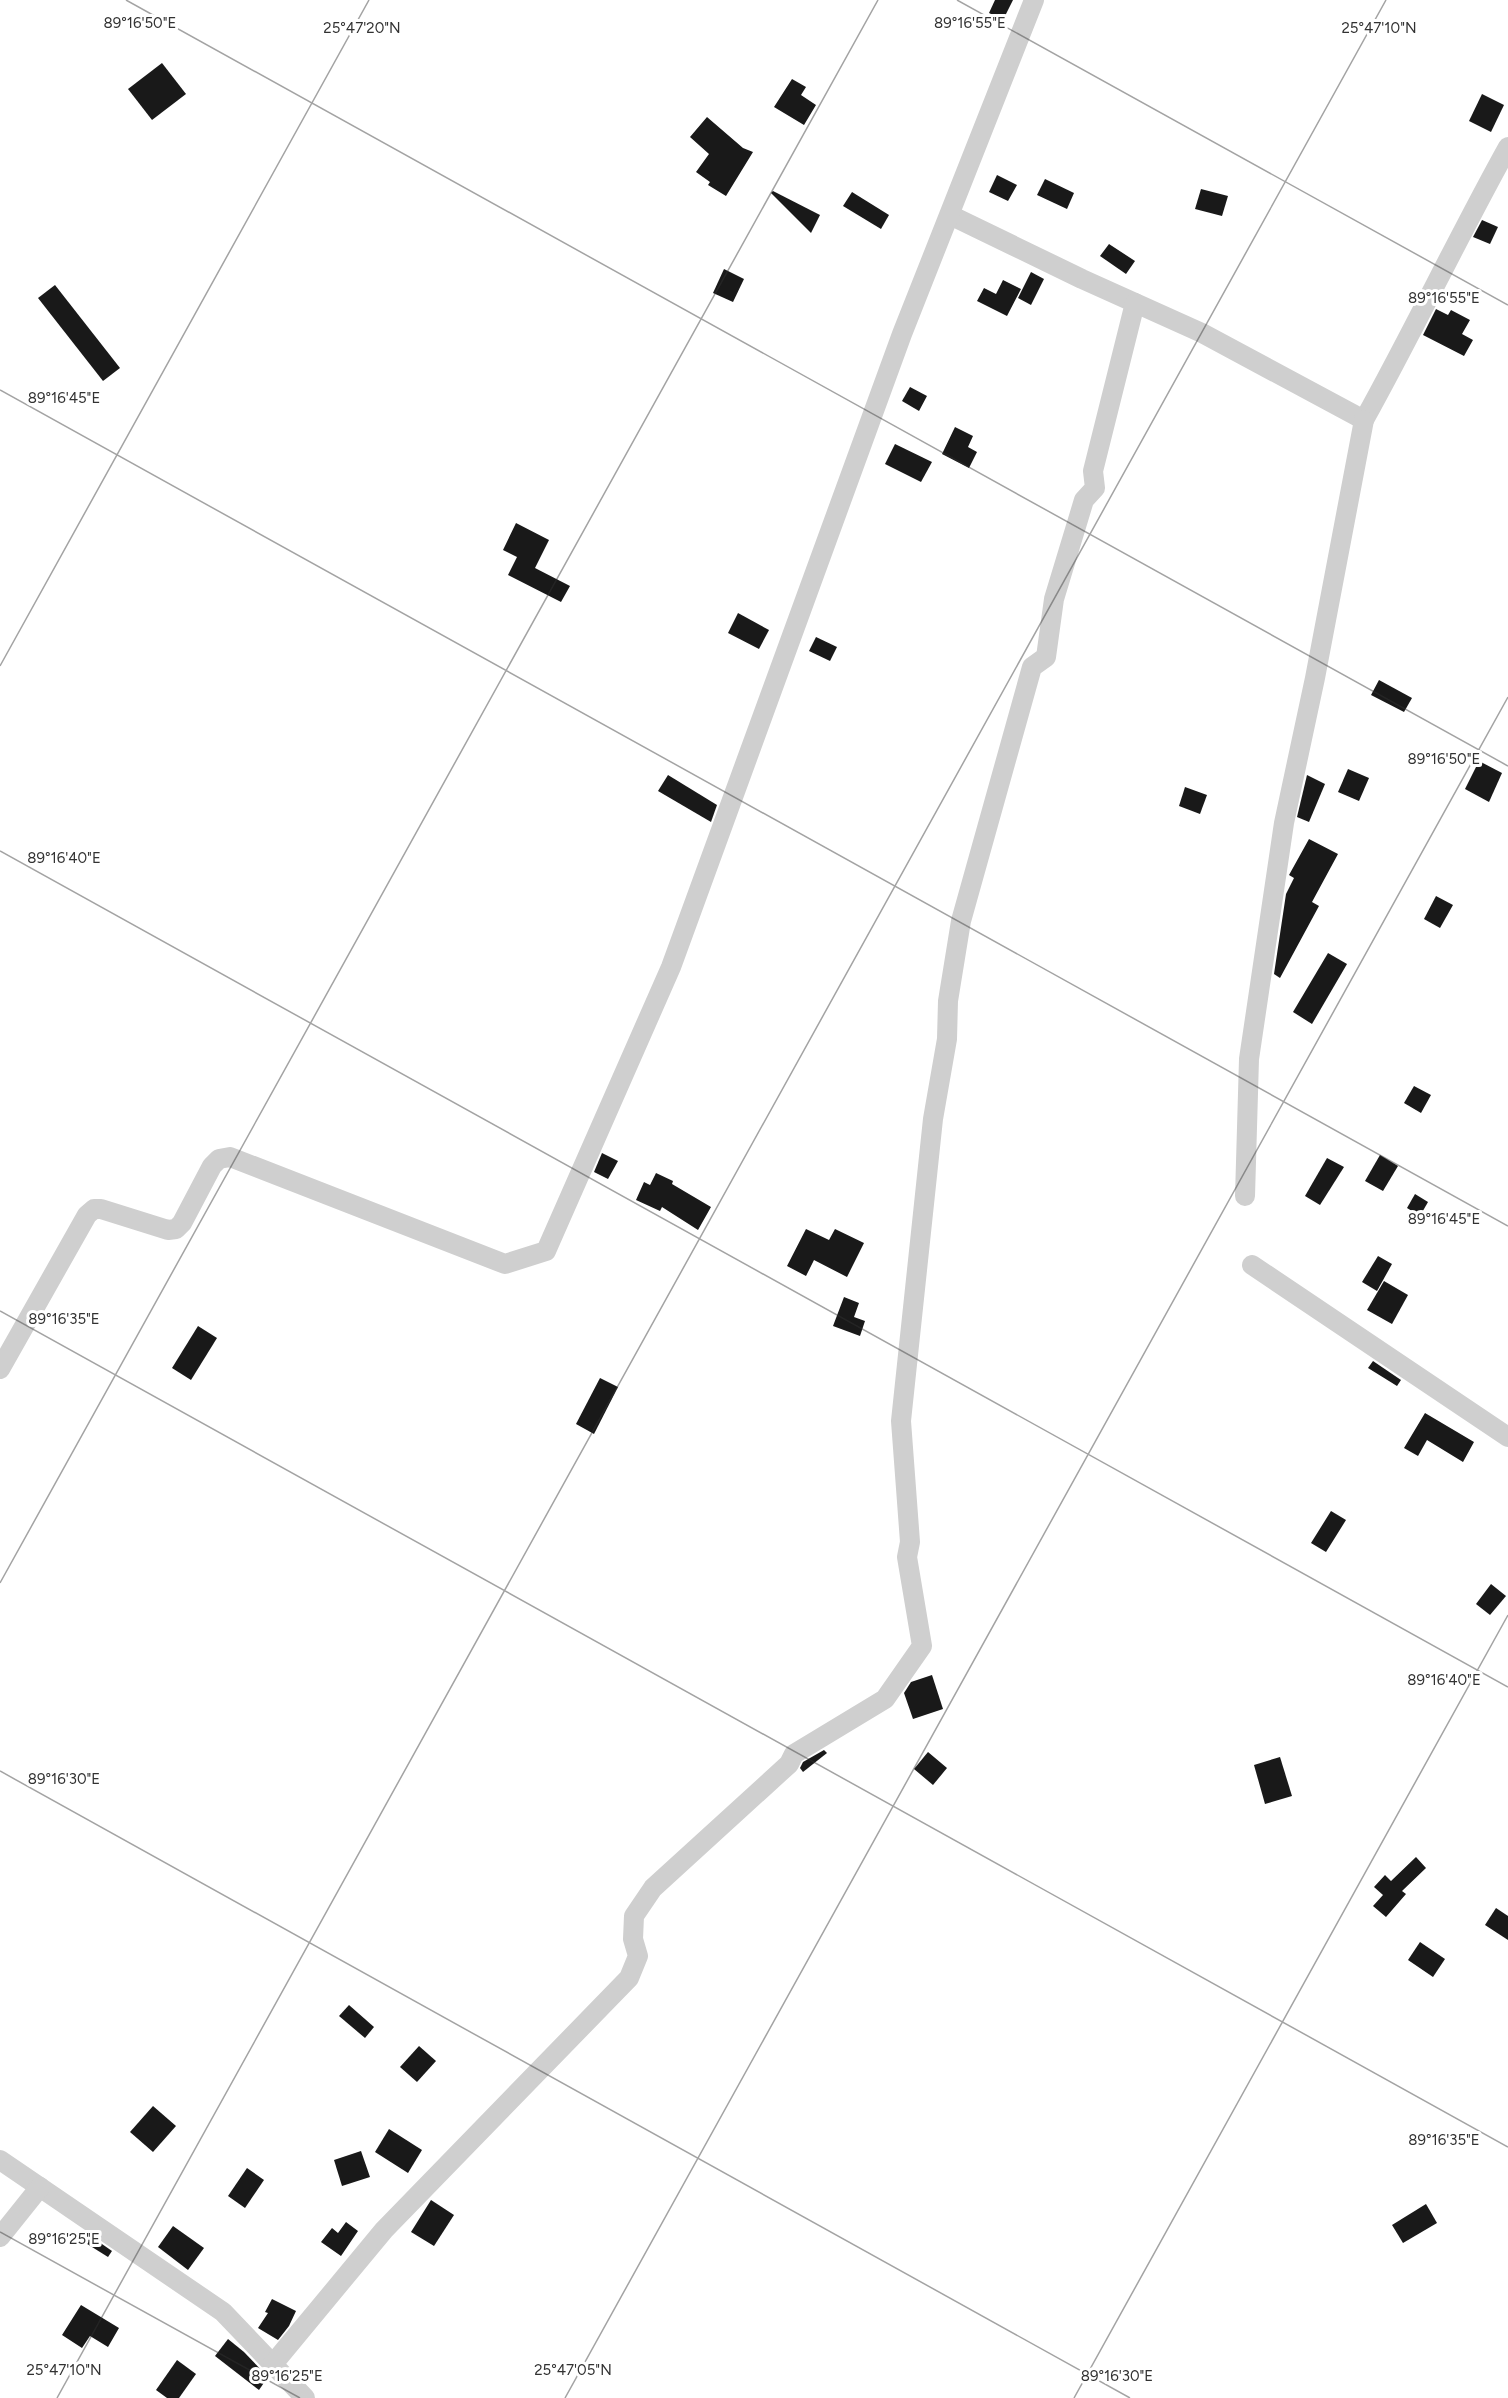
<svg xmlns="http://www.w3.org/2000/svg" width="1508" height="2398" font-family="Figtree,sans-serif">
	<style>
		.building { fill: #191919 }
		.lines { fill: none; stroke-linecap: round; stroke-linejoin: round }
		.minor { stroke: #cfcfcf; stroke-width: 20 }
		.ticks { fill: none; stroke: #323232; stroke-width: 1.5; stroke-opacity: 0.45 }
		.ticks-label { font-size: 15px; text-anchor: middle; fill: #323232; stroke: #fff; stroke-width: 6; stroke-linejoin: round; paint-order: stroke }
	</style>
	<rect width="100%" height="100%" fill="#fff"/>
	<g class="building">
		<path d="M995,0h18l-10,20 -14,-7z"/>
		<path d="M162,63l24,31 -34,26 -24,-31z"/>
		<path d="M792,79l14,8 -5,8 15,10 -12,20 -30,-18z"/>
		<path d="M1482,94l22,11 -13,27 -22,-11z"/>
		<path d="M707,117l36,31 10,4 -27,44 -18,-11 2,-3 -14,-10 13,-18 -19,-17z"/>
		<path d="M997,175l20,10 -9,16 -19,-9z"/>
		<path d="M1045,179l29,14 -7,16 -30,-14z"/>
		<path d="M1201,189l27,7 -6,20 -27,-7z"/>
		<path d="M773,191l47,24 -9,18 -40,-40z"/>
		<path d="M852,192l37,23 -8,14 -38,-23z"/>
		<path d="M1482,220l16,7 -8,17 -17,-7z"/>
		<path d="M1109,244l26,17 -9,13 -26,-18z"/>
		<path d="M724,269l20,10 -11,23 -20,-9z"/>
		<path d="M1031,272l13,7 -13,26 -13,-7z"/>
		<path d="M1003,280l18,9 -14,27 -30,-15 7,-13 12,6z"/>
		<path d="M55,285l65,83 -17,13 -65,-83z"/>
		<path d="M1436,309l12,6 3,-5 19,10 -8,14 11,6 -9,16 -41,-21z"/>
		<path d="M910,387l17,9 -8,15 -17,-10z"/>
		<path d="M955,427l18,9 -5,11 9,5 -8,16 -27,-14z"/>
		<path d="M895,444l37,18 -11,20 -36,-18z"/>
		<path d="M516,523l33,17 -14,28 35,18 -9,16 -53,-27 9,-18 -14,-7z"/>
		<path d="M738,613l31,17 -10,19 -31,-16z"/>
		<path d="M816,637l21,10 -7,14 -21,-10z"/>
		<path d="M1379,680l33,18 -8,14 -33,-17z"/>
		<path d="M1479,761l23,12 -13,29 -24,-13z"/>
		<path d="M1348,769l21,9 -10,23 -21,-9z"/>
		<path d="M668,775l49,30 -6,17 -53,-31z"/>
		<path d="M1307,775l18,9 -16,38 -12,-5z"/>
		<path d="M1185,787l22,8 -7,19 -21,-8z"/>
		<path d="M1309,839l29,15 -26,48 7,4 -39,72 -6,-4 12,-80 8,-16 -5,-3z"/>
		<path d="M1436,896l17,9 -13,23 -16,-9z"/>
		<path d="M1328,953l19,11 -35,60 -19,-12z"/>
		<path d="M1414,1086l17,9 -10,18 -17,-10z"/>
		<path d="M602,1153l16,8 -10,18 -14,-7z"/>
		<path d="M1380,1155l18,11 -15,25 -18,-10z"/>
		<path d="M1327,1158l17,9 -24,38 -15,-9z"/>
		<path d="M656,1173l17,8 -1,3 39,23 -13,23 -36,-23 -2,4 -24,-11 8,-18 6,3z"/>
		<path d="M1415,1194l13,8 -8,14 -13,-8z"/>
		<path d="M806,1229l23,11 6,-11 29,14 -17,34 -33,-17 -8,16 -19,-10z"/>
		<path d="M1378,1256l14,8 -15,27 -15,-9z"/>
		<path d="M1384,1281l24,14 -16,29 -25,-14z"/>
		<path d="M844,1297l15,6 -5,14 11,4 -5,15 -27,-10z"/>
		<path d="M198,1326l19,12 -26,42 -19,-12z"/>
		<path d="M1373,1361l28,19 -4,6 -29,-18z"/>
		<path d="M600,1378l18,9 -24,47 -18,-10z"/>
		<path d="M1425,1413l49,29 -11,20 -36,-22 -9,16 -14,-8z"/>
		<path d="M1331,1511l15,9 -20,32 -15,-9z"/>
		<path d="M1491,1584l15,12 -16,19 -14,-11z"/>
		<path d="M932,1675l11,34 -30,10 -9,-26 7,-11z"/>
		<path d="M824,1750l3,3 -24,19 -3,-4 3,-6z"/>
		<path d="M928,1752l19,16 -14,17 -19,-16z"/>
		<path d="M1280,1757l12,39 -27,8 -11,-39z"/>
		<path d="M1416,1857l10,11 -24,23 4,3 -20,23 -13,-11 10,-11 -9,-8 11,-12 6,6z"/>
		<path d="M1496,1908l12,8v24l-23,-15z"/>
		<path d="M1420,1942l25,17 -12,18 -25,-17z"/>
		<path d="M349,2005l25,22 -9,11 -26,-22z"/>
		<path d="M419,2046l17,15 -19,21 -17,-15z"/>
		<path d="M153,2106l23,20 -23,26 -23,-20z"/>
		<path d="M389,2129l33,21 -14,23 -33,-21z"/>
		<path d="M361,2151l9,26 -28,9 -8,-26z"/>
		<path d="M247,2168l17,12 -19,28 -17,-12z"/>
		<path d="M431,2200l23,15 -20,31 -23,-14z"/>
		<path d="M1426,2204l11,19 -34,20 -11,-18z"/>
		<path d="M346,2222l12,9 -17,25 -20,-14 11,-14 6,5z"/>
		<path d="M173,2226l31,22 -16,22 -30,-23z"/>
		<path d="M89,2235l23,16 -4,6 -24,-15z"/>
		<path d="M272,2299l24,12 -7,15 -11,14 -20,-12 10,-15 -3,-1z"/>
		<path d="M81,2305l38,23 -11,19 -18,-11 -8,12 -20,-13z"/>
		<path d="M228,2339l16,13 24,25 -9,13 -44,-34z"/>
		<path d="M177,2360l19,14 -17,24h-12l-11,-8z"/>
	</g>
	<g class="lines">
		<g class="minor">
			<path d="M950,215l132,64 120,54 162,87c50,-90 94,-183 144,-273"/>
			<path d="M1245,1196l4,-137 35,-236 31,-145 49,-258"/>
			<path d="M1252,1265l256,172"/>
			<path d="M0,1369l87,-154 7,-6h7l67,21 8,-1 6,-6 30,-57 7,-7 11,-2 275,107 41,-13 125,-284 231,-633 132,-334"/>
			<path d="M0,2160l223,152 82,86"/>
			<path d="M0,2237l40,-50"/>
			<path d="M273,2364l111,-134 245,-252 9,-22 -5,-17 1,-23 19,-28 136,-124 5,-10 91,-55 37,-53 -15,-89 3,-15 -9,-121 32,-302 14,-80 1,-38 13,-80 71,-254 14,-10 8,-58 30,-99 11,-12 -2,-17 42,-168"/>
		</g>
	</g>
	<path class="ticks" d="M126,0l1382,766M957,0l551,305M0,390l1508,836M0,666l369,-666M0,851l1508,836M0,1311l1508,836M0,1583l878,-1583M0,1771l1130,627M0,2232l300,166M57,2398l1329,-2398M565,2398l943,-1701M1074,2398l434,-783"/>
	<g class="ticks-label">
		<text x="140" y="28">89°16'50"E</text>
		<text x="970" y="28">89°16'55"E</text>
		<text x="362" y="33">25°47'20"N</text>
		<text x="1379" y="33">25°47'10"N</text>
		<text x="1444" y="303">89°16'55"E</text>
		<text x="64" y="403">89°16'45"E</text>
		<text x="1444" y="764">89°16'50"E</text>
		<text x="64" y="863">89°16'40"E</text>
		<text x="1444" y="1224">89°16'45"E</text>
		<text x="64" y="1324">89°16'35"E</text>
		<text x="1444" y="1685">89°16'40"E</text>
		<text x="64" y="1784">89°16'30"E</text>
		<text x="1444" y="2145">89°16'35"E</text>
		<text x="64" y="2244">89°16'25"E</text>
		<text x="64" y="2375">25°47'10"N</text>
		<text x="573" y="2375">25°47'05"N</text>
		<text x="287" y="2381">89°16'25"E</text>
		<text x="1117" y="2381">89°16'30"E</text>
	</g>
</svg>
